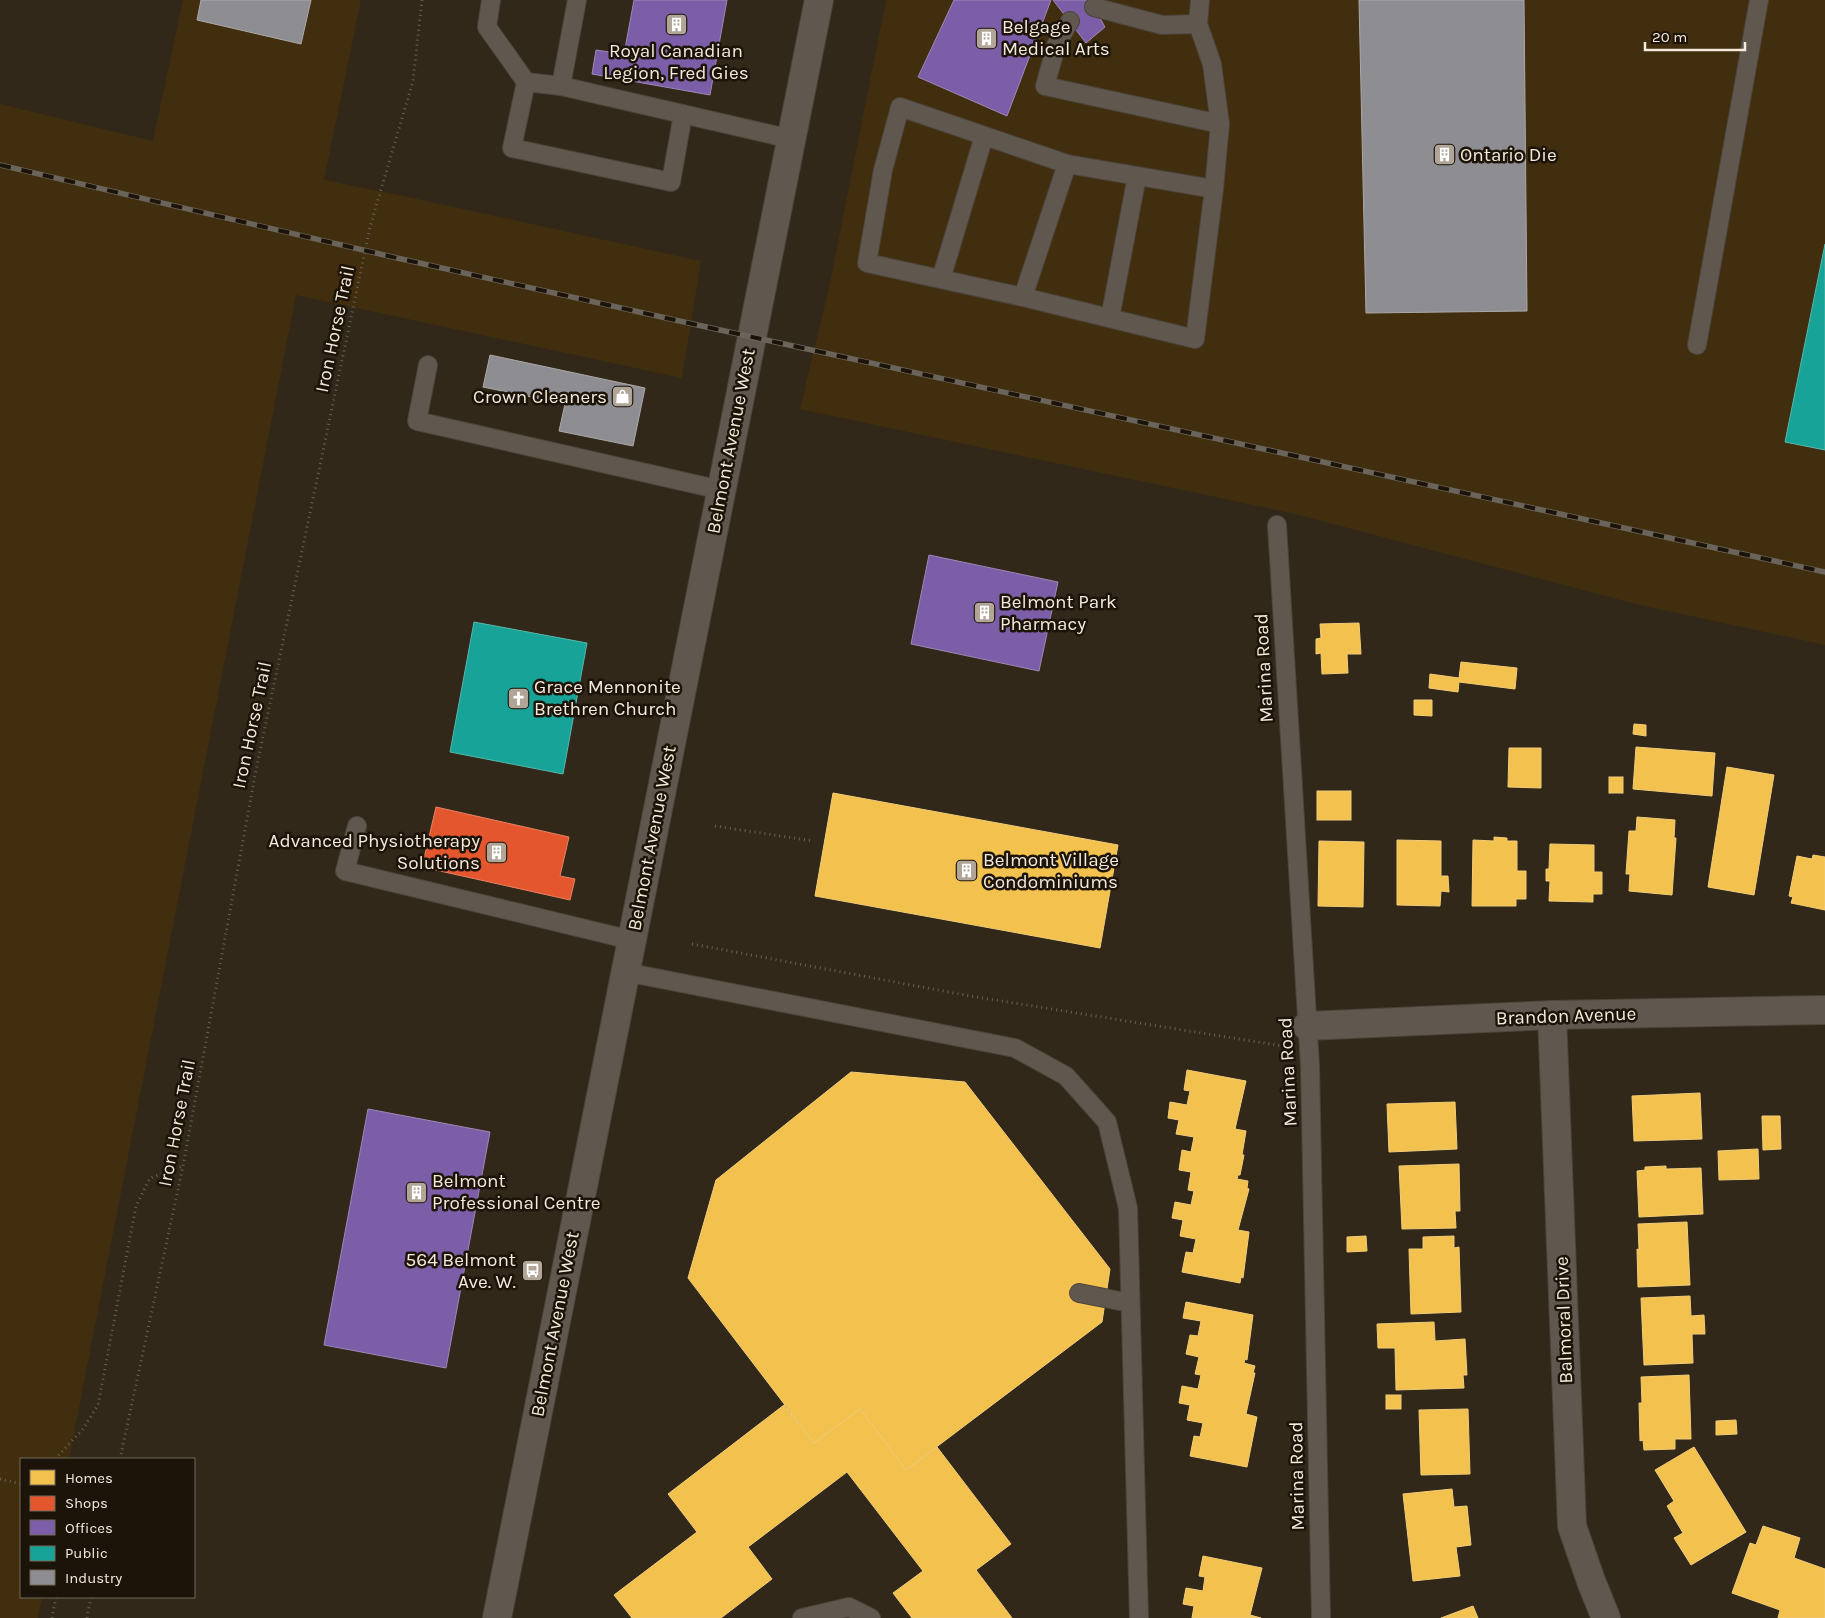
<svg xmlns="http://www.w3.org/2000/svg" width="1825" height="1618" font-family="Karla,sans-serif">
	<style>
		.built { fill: #412e0f }
		.homes { fill: #f2c14e; stroke: #f3cd78 }
		.shops { fill: #e4572e; stroke: #e98362 }
		.offices { fill: #7b5ea7; stroke: #9f88b6 }
		.public { fill: #17a398; stroke: #59b8ac }
		.industry { fill: #8d8d92; stroke: #aca9a8 }
		.lines { fill: none; stroke-linecap: round; stroke-linejoin: round }
		.service-casing { stroke: #4c4439; stroke-width: 20 }
		.minor-casing { stroke: #4c4439; stroke-width: 30 }
		.tertiary-casing { stroke: #4c4439; stroke-width: 30 }
		.path { stroke: #676057; stroke-width: 3; stroke-dasharray: 1 4; stroke-linecap: butt }
		.service { stroke: #60584f; stroke-width: 18 }
		.minor { stroke: #60584f; stroke-width: 28 }
		.tertiary { stroke: #60584f; stroke-width: 28 }
		.rail-casing { stroke: #6a645a; stroke-width: 5.5 }
		.rail { stroke: #1c1409; stroke-width: 4; stroke-dasharray: 11; stroke-linecap: butt }
		.labels { text-anchor: middle; dominant-baseline: central; stroke-width: 5; stroke-linejoin: round; paint-order: stroke }
		.poi-label { font-size: 19px; fill: #f4e9da; stroke: #1c1409; text-anchor: start }
		.street-label { font-size: 19px; fill: #f4e9da; stroke: #1c1409 }
	</style>
	<rect width="100%" height="100%" fill="#312819"/>
	<g class="built">
		<path d="M183,0h178l-37,180 89,18 288,63 -19,117 -386,-83 -227,1164h-48v138h21l-4,21h-38v-1514l153,37z"/>
		<path d="M886,0h939v645l-185,-40 -345,-91 -495,-105 30,-126z"/>
	</g>
	<g class="homes">
		<path d="M1359,623l2,31h-14l1,19 -26,1 -1,-21 -5,1v-15l5,-1 -1,-14z"/>
		<path d="M1461,662l56,6 -2,21 -56,-7 -1,10 -29,-4 1,-14 29,4z"/>
		<path d="M1414,700h18v16l-18,-1z"/>
		<path d="M1634,724l12,1v11l-13,-2z"/>
		<path d="M1636,747l79,6 -3,43 -79,-7z"/>
		<path d="M1509,748h32v40l-33,-1z"/>
		<path d="M1727,767l47,8 -20,120 -46,-8z"/>
		<rect x="1609" y="777" width="14" height="16"/>
		<rect x="1317" y="791" width="34" height="29"/>
		<path d="M833,793l285,52 -18,103 -285,-52z"/>
		<path d="M1637,817l38,3 -1,18h2l-4,57 -43,-4 1,-17h-4l3,-43h7z"/>
		<path d="M1494,837l13,1v3h10v30h9v28h-10v7h-44l1,-66 21,1z"/>
		<path d="M1397,840l44,1v35h7l1,16 -8,-1 -1,15 -43,-1z"/>
		<path d="M1319,841l45,1 -1,65 -45,-1z"/>
		<path d="M1550,844l44,1v27h8v22h-9v8l-44,-1 1,-20h-4v-12h3z"/>
		<path d="M1813,855l12,2v53l-34,-7 2,-6 -4,-1 8,-40 15,3z"/>
		<path d="M1187,1070l59,11 -11,48 11,2 -4,24h2l-4,20h-2l-1,4 11,2 -1,7 2,1 -11,41 11,2 -6,46 -2,-1 -1,6 -58,-11 4,-20 7,1 3,-14 -16,-3 3,-16 -11,-2 3,-16 16,3 3,-14 -6,-1 3,-18 -12,-2 3,-20 9,2 3,-15 -18,-3 3,-14 -11,-2 2,-16 17,3 3,-14 -6,-1z"/>
		<path d="M851,1072l114,10 145,187 -8,53 -196,148 -46,-61 -46,34 -126,-165 28,-98z"/>
		<path d="M1700,1093l2,46 -68,2 -2,-45z"/>
		<path d="M1455,1102l2,47 -68,3 -2,-48z"/>
		<path d="M1762,1116h18l1,33 -18,1z"/>
		<path d="M1758,1149l1,30 -40,1 -1,-29z"/>
		<path d="M1459,1164l1,47h-5l1,17 -54,1 -3,-63z"/>
		<path d="M1666,1166v3l35,-1 2,46 -64,3 -2,-46 8,-1v-3z"/>
		<path d="M1687,1222l3,63 -52,2 -1,-38 2,1 -1,-26z"/>
		<path d="M1366,1236l1,15 -20,1v-15z"/>
		<path d="M1454,1236v12l5,-1 2,65 -50,2 -2,-65h14v-12z"/>
		<path d="M1690,1296l1,20 13,-1 1,19h-13l1,29 -49,2 -3,-67z"/>
		<path d="M1186,1302l67,13 -6,45 -2,-1 -1,4 11,3 -2,7h2l-9,41 11,3 -10,50 -57,-11 4,-20 6,1 3,-14 -16,-3 3,-15 -11,-2 3,-17 16,3 3,-14 -6,-1 4,-17 -13,-3 4,-19 8,1 3,-15 -18,-3z"/>
		<path d="M1434,1322l1,19 30,-2 2,36h-4l1,13 -68,2 -1,-42h-17l-1,-24z"/>
		<path d="M1689,1375l2,64h-16v10l-31,1 -1,-10 -3,1 -1,-38h3l-1,-26z"/>
		<rect x="1386" y="1395" width="15" height="14"/>
		<path d="M784,1405l30,38 46,-34 46,61 31,-23 74,97 -35,26 36,48h-100l-19,-25 30,-22 -76,-99 -99,75 24,32 -51,39h-89l-18,-23 83,-63 -29,-38z"/>
		<path d="M1468,1409l2,65 -49,1 -2,-65z"/>
		<path d="M1736,1420l1,14 -21,1v-14z"/>
		<path d="M1694,1447l52,85 -55,33 -17,-27 9,-5 -16,-27 7,-5 -19,-31z"/>
		<path d="M1452,1489l2,18 13,-1 4,39 -15,2 4,29 -47,5 -10,-87z"/>
		<path d="M1763,1526l37,12 -6,20 31,11v49h-47l2,-8 -48,-17 18,-50 6,2z"/>
		<path d="M1203,1556l59,12 -12,47 11,3h-69l2,-12 -11,-2 3,-16 17,3 2,-14 -6,-1z"/>
		<path d="M1473,1606l5,12h-37z"/>
	</g>
	<path class="shops" d="M436,807l133,30 -9,39 15,3 -5,21 -148,-33z"/>
	<g class="offices">
		<path d="M634,0h93l-17,95 -118,-21 4,-24 28,4z"/>
		<path d="M954,0h97l-44,116 -89,-39z"/>
		<path d="M1053,0h37l15,27 -19,16z"/>
		<path d="M929,555l129,27 -19,89 -128,-27z"/>
		<path d="M368,1109l122,23 -44,236 -122,-23z"/>
	</g>
	<g class="public">
		<path d="M1825,244v206l-40,-8z"/>
		<path d="M474,622l113,21 -24,131 -113,-22z"/>
	</g>
	<g class="industry">
		<path d="M201,0h110l-10,44 -104,-24z"/>
		<path d="M1359,0h165l3,311 -161,2z"/>
		<path d="M490,355l155,33 -12,58 -74,-15 6,-27 -82,-17z"/>
	</g>
	<g class="lines">
		<defs>
			<g id="service">
				<path d="M491,0l-4,27 39,55 35,4 230,53"/>
				<path d="M1200,0l-2,24 14,40 8,60"/>
				<path d="M1094,7l68,18 36,-1"/>
				<path d="M1070,21l-13,22 -12,43 175,38 -6,65 -19,150 -172,-42 -156,-34 16,-93 17,-63 167,57 147,25"/>
				<path d="M526,82l-14,66 159,34 12,-68"/>
				<path d="M561,86l16,-86"/>
				<path d="M941,279l43,-143"/>
				<path d="M1023,297l44,-133"/>
				<path d="M1110,318l27,-142"/>
				<path d="M1697,345l62,-345"/>
				<path d="M428,365l-11,56 304,69"/>
				<path d="M1277,525l33,541 11,552"/>
				<path d="M357,826l-12,45 286,69"/>
				<path d="M625,972l390,76 51,28 41,46 21,86 11,410"/>
				<path d="M1079,1293l51,10"/>
				<path d="M802,1618l47,-11 22,11"/>
			</g>
			<g id="minor">
				<path d="M1552,1015l20,511 19,55 15,37"/>
				<path d="M1307,1026l245,-11 273,-5"/>
			</g>
			<path id="tertiary" d="M497,1618l322,-1618"/>
		</defs>
		<use href="#service" class="service-casing"/>
		<use href="#minor" class="minor-casing"/>
		<use href="#tertiary" class="tertiary-casing"/>
		<g class="path">
			<path d="M715,826l98,15"/>
			<path d="M692,944l278,52 313,50"/>
			<path d="M55,1459l28,-30 15,-24 38,-199 14,-28 33,-12"/>
			<path d="M120,1459l63,-293 73,-396 114,-543 43,-146 9,-81"/>
			<path d="M0,1479l21,5"/>
			<path d="M52,1618l4,-21"/>
			<path d="M87,1618l4,-21"/>
		</g>
		<use href="#service" class="service"/>
		<use href="#minor" class="minor"/>
		<use href="#tertiary" class="tertiary"/>
		<defs>
			<path id="rail" d="M0,165l397,93 305,68 1123,246"/>
		</defs>
		<use href="#rail" class="rail-casing"/>
		<use href="#rail" class="rail"/>
	</g>
	<defs>
		<symbol id="building-square" viewBox="-11 -11 22 22"><rect x="-9" y="-9" width="18" height="18" rx="4" fill="#b0a596" stroke="#1c1409"/><path d="M-4-6H4V6H1V3H-1V6H-4ZM-2.5-4.3h1.7v1.8h-1.7ZM.8-4.3h1.7v1.8H.8ZM-2.5-1h1.7V.8h-1.7ZM.8-1h1.7V.8H.8Z" fill="#fff"/></symbol>
		<symbol id="shop-square" viewBox="-11 -11 22 22"><rect x="-9" y="-9" width="18" height="18" rx="4" fill="#b0a596" stroke="#1c1409"/><path d="M-5-2.5h2.3a2.7 3.5 0 0 1 5.4 0H5L5.5 6h-11ZM-1.5-2.5h3a1.5 2.3 0 0 0-3 0Z" fill="#fff"/></symbol>
		<symbol id="church-square" viewBox="-11 -11 22 22"><rect x="-9" y="-9" width="18" height="18" rx="4" fill="#b0a596" stroke="#1c1409"/><path d="M-1.2-6h2.4v3.5h3.3v2.4h-3.3V6h-2.4V-.1h-3.3v-2.4h3.3Z" fill="#fff"/></symbol>
		<symbol id="bus-square" viewBox="-11 -11 22 22"><rect x="-9" y="-9" width="18" height="18" rx="4" fill="#b0a596" stroke="#1c1409"/><path d="M-5-6H5V4H4V6H2V4H-2V6H-4V4H-5ZM-3.5-4V0h7V-4ZM-3.5 1.2v1.5H-2V1.2ZM2 1.2v1.5H3.5V1.2Z" fill="#fff"/></symbol>
	</defs>
	<g fill-rule="evenodd">
		<use href="#building-square" x="664" y="12" width="25" height="25"/>
		<use href="#building-square" x="974" y="26" width="25" height="25"/>
		<use href="#building-square" x="1432" y="142" width="25" height="25"/>
		<use href="#shop-square" x="610" y="384" width="25" height="25"/>
		<use href="#building-square" x="972" y="600" width="25" height="25"/>
		<use href="#church-square" x="506" y="686" width="25" height="25"/>
		<use href="#building-square" x="484" y="840" width="25" height="25"/>
		<use href="#building-square" x="954" y="858" width="25" height="25"/>
		<use href="#building-square" x="404" y="1180" width="25" height="25"/>
		<use href="#bus-square" x="520" y="1258" width="25" height="25"/>
	</g>
	<g class="labels">
		<g class="poi-label">
			<text x="1002" y="27">Belgage<tspan x="1002" dy="22">Medical Arts</tspan></text>
			<text x="676" y="51" text-anchor="middle">Royal Canadian<tspan x="676" dy="22">Legion, Fred Gies</tspan></text>
			<text x="1460" y="155">Ontario Die</text>
			<text x="607" y="397" text-anchor="end">Crown Cleaners</text>
			<text x="1000" y="602">Belmont Park<tspan x="1000" dy="22">Pharmacy</tspan></text>
			<text x="534" y="687">Grace Mennonite<tspan x="534" dy="22">Brethren Church</tspan></text>
			<text x="480" y="841" text-anchor="end">Advanced Physiotherapy<tspan x="480" dy="22">Solutions</tspan></text>
			<text x="983" y="860">Belmont Village<tspan x="983" dy="22">Condominiums</tspan></text>
			<text x="432" y="1181">Belmont<tspan x="432" dy="22">Professional Centre</tspan></text>
			<text x="516" y="1260" text-anchor="end">564 Belmont<tspan x="516" dy="22">Ave. W.</tspan></text>
		</g>
		<g class="street-label">
			<text transform="translate(335 329) rotate(-78)">Iron Horse Trail</text>
			<text transform="translate(731 441) rotate(-79)">Belmont Avenue West</text>
			<text transform="translate(1264 668) rotate(-93)">Marina Road</text>
			<text transform="translate(252 725) rotate(-78)">Iron Horse Trail</text>
			<text transform="translate(652 838) rotate(-79)">Belmont Avenue West</text>
			<text transform="translate(1566 1016) rotate(-2)">Brandon Avenue</text>
			<text transform="translate(1288 1072) rotate(-93)">Marina Road</text>
			<text transform="translate(177 1123) rotate(-79)">Iron Horse Trail</text>
			<text transform="translate(1564 1320) rotate(-92)">Balmoral Drive</text>
			<text transform="translate(555 1324) rotate(-79)">Belmont Avenue West</text>
			<text transform="translate(1297 1476) rotate(-91)">Marina Road</text>
		</g>
	</g>
	<rect x="20" y="1458" width="175" height="140" fill="#1c1409" stroke="#72695d"/>
	<rect x="30" y="1470" width="25" height="15" fill="#f2c14e" stroke="#72695d"/>
	<text x="65" y="1483" font-size="15" fill="#f4e9da">Homes</text>
	<rect x="30" y="1496" width="25" height="15" fill="#e4572e" stroke="#72695d"/>
	<text x="65" y="1508" font-size="15" fill="#f4e9da">Shops</text>
	<rect x="30" y="1520" width="25" height="15" fill="#7b5ea7" stroke="#72695d"/>
	<text x="65" y="1533" font-size="15" fill="#f4e9da">Offices</text>
	<rect x="30" y="1546" width="25" height="15" fill="#17a398" stroke="#72695d"/>
	<text x="65" y="1558" font-size="15" fill="#f4e9da">Public</text>
	<rect x="30" y="1570" width="25" height="15" fill="#8d8d92" stroke="#72695d"/>
	<text x="65" y="1583" font-size="15" fill="#f4e9da">Industry</text>
	<path d="M1645 42v8h100v-8" fill="none" stroke="#f4e9da" stroke-width="2.5"/>
	<text x="1652" y="42" font-size="15" fill="#f4e9da" stroke="#1c1409" stroke-width="4" paint-order="stroke">20 m</text>
</svg>
